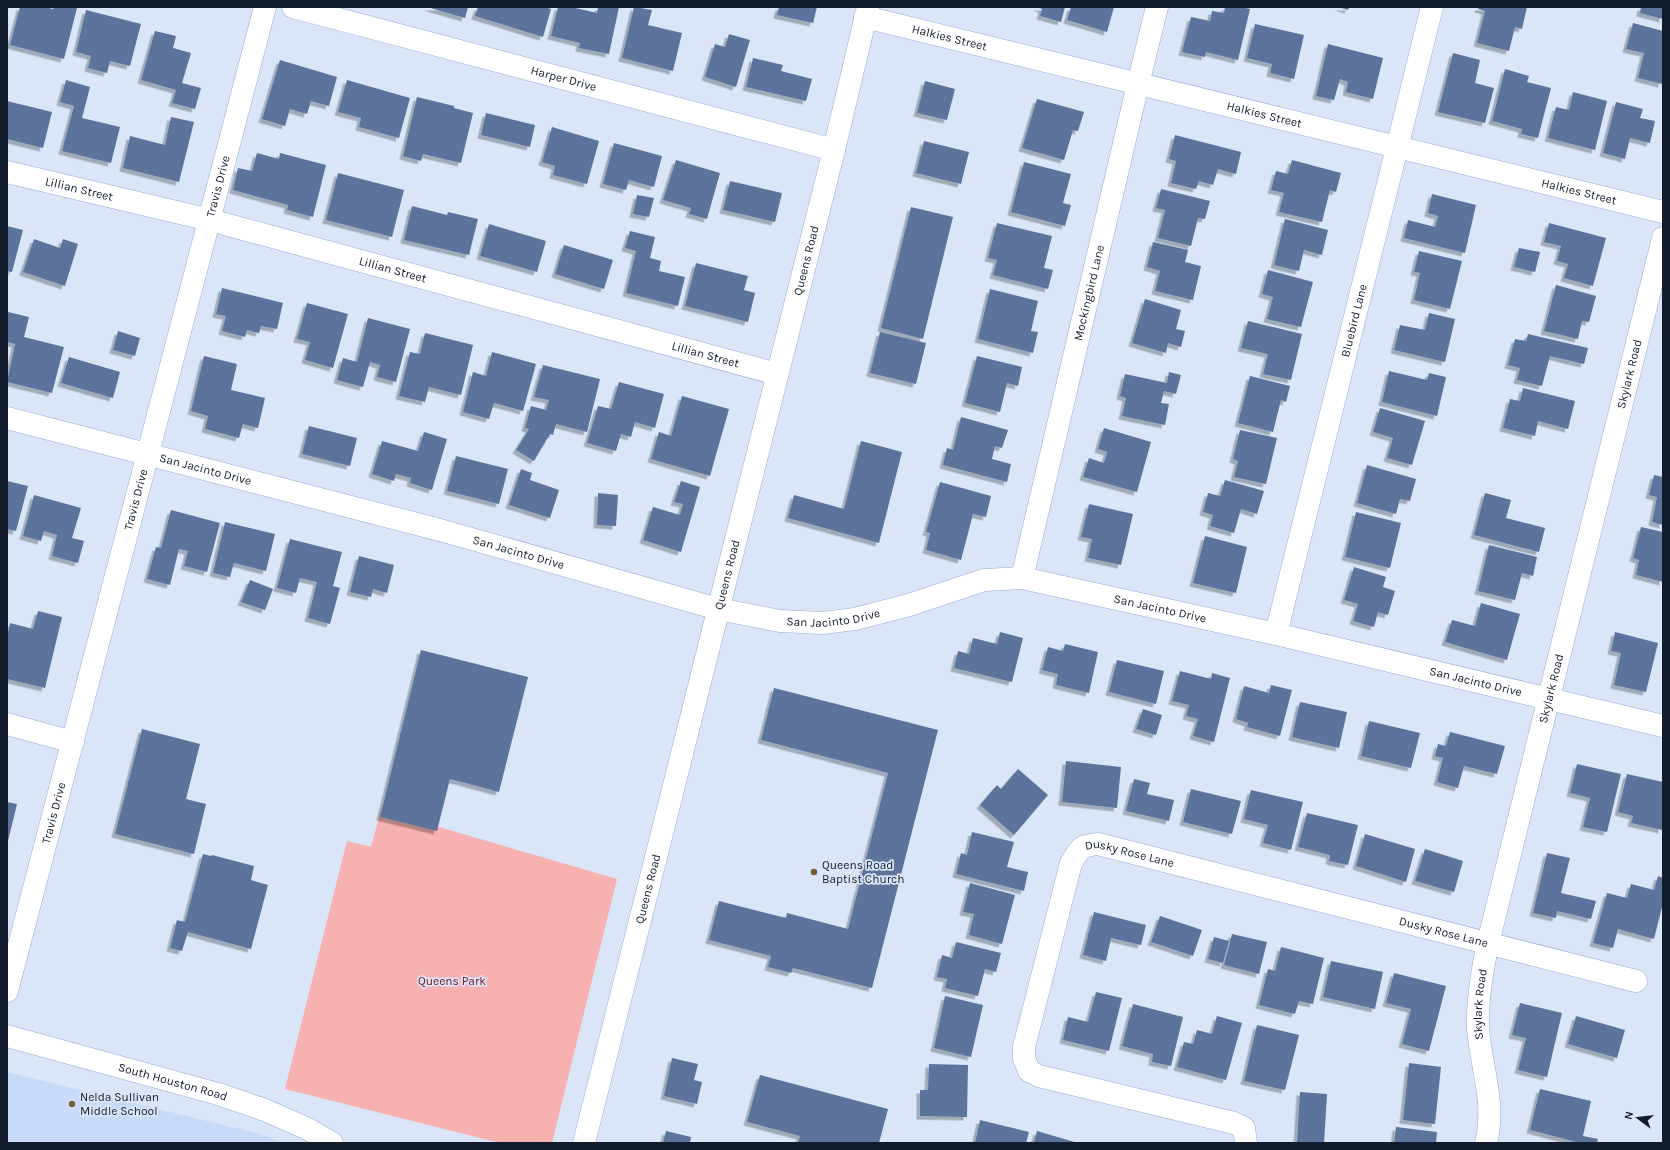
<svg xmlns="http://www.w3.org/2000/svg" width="1670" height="1150" font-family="Karla,sans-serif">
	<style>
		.built { fill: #c8daf9 }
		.green { fill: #f6b1b0 }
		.building { fill: #5b739b; filter: url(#shadow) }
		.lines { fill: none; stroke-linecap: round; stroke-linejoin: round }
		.minor-casing { stroke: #91abd5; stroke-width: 23 }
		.minor { stroke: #fff; stroke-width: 22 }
		.poi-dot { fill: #765c2e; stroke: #dae6f8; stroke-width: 1.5 }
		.labels { text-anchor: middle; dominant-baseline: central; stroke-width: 3.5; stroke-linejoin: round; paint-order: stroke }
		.street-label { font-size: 12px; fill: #121b2b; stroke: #dae6f8 }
		.poi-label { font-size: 12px; fill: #121b2b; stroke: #dae6f8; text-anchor: start }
		.park-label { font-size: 12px; fill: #760c1d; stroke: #dae6f8 }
	</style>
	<defs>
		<filter id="shadow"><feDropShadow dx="-3.5" dy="3.5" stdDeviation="0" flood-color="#0004"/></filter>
	</defs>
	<rect width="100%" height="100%" fill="#dae6f8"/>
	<path class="built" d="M7,1072l261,64 15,7h-276z"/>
	<path class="green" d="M381,810l236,69 -65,264h-52l-215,-54 62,-248 24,6z"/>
	<g class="building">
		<path d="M20,7h25l8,2 1,-2 23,1 -13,51 -54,-14z"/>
		<path d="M427,7h41l-3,11z"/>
		<path d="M478,7h66l7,2 -8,28 -68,-21z"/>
		<path d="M558,7h13l26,6 1,-6h21l-10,47 -30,-6 1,-5 -29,-7z"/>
		<path d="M634,7l18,3 -4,15 34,8 -9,38 -51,-13z"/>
		<path d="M779,7h38l-4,16 -36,-8z"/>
		<path d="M1036,7h29l-4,15 -21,-6 2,-7z"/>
		<path d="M1071,7h43l-7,25 -40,-12z"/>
		<path d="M1225,7h16l9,2 -12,51 -32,-8 -1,5 -23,-5 9,-35 19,4 2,-10 12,2z"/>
		<path d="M1338,7h11l-1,3z"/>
		<path d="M1479,7h48l-5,22 -7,-2 -6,24 -32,-8 8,-32 -7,-2z"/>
		<path d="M1641,7h22v12l-23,-6z"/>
		<path d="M86,10l55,14 -11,42 -20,-5 -3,12 -19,-5 3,-12 -15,-4z"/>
		<path d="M1633,23l30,8 -1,53 -24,-6 6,-25 -18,-4z"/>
		<path d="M1255,24l49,11 -10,44 -24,-6 2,-9 -25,-6z"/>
		<path d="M155,31l21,5 -3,12 18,5 -9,30 19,5 -6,21 -23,-6 4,-13 -35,-10z"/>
		<path d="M729,34l21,6 -14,47 -31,-10 10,-33 10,3z"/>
		<path d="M1328,44l55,14 -10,41 -27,-7 2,-10 -8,-3 -6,21 -18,-4z"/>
		<path d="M1453,53l27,7 -5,23 19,5 -9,35 -47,-11z"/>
		<path d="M753,58l30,7 -2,6 31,8 -6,22 -60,-14z"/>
		<path d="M280,60l57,17 -8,29 -18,-5 -4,13 -17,-5 -5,17 -23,-7z"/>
		<path d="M1505,69l24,7 -2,6 24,6 -13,50 -17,-4 1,-5 -30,-8z"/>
		<path d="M66,80l24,7 -8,31 38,9 -9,36 -49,-12 12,-45 -14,-4z"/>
		<path d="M347,80l63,18 -11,40 -40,-11 2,-9 -23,-6z"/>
		<path d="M925,81l30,8 -8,31 -30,-7z"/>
		<path d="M1573,92l34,9 -12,49 -47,-12 8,-31 13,3z"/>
		<path d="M417,97l37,9v2l19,5 -12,50 -38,-9 -2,7 -18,-5z"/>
		<path d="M1037,99l47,13 -6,19 -5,-1 -9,30 -42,-12z"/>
		<path d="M7,101l45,11 -9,36 -36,-9z"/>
		<path d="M1616,102l27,7 -3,9 15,3 -5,22 -20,-5 -5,21 -22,-6z"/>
		<path d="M486,113l49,12 -5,22 -49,-12z"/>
		<path d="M171,117l23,5 -15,60 -56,-14 7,-32 35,9z"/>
		<path d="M552,127l47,14 -12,43 -34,-9 2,-9 -13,-4z"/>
		<path d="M1175,135l66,17 -5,22 -18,-5 -5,16 -14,-4 -3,8 -25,-6 5,-22 -7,-2z"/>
		<path d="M924,141l45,11 -8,32 -45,-11z"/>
		<path d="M614,143l48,13 -8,31 -25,-7 -3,10 -23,-6z"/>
		<path d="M257,153l22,6 1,-6 46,12 -13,52 -26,-7 1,-5 -55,-15 5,-22 14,3z"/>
		<path d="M676,160l44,13 -13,46 -18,-5 2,-6 -28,-8z"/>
		<path d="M1292,160l49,13 -5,19 -6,-2 -8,32 -43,-10 5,-19 -13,-3 5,-19 12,3z"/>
		<path d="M1024,162l47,12 -8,29 8,2 -6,21 -54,-14z"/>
		<path d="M338,173l66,17 -12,47 -66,-17z"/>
		<path d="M730,181l52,12 -7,29 -52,-12z"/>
		<path d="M1161,189l49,12 -5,18 -7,-1 -7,28 -33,-8 7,-28 -9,-2z"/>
		<path d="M1432,194l44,11 -11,48 -61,-15 4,-18 27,7 3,-11 -10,-3z"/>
		<path d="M637,195l17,3 -5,19 -16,-3z"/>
		<path d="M412,206l35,9 1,-3 30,7 -9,36 -65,-15z"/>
		<path d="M911,207l42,10 -30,122 -42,-11z"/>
		<path d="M1285,219l43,11 -6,25 -18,-5 -5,21 -25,-6z"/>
		<path d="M997,223l55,13 -8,32 9,2 -5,19 -55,-14 4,-15 -9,-2z"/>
		<path d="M1549,223l57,15 -13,48 -29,-8 4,-14 -11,-3 4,-15 -17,-4z"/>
		<path d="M489,224l57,17 -9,31 -57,-16z"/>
		<path d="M7,226l16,4 -11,42 -5,-1z"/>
		<path d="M630,231l25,6 -5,21 11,3 -2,10 26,6 -7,29 -52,-13 10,-42 -11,-3z"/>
		<path d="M34,239l26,9 3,-9 15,5 -13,42 -42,-14z"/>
		<path d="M1153,242l35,8 -3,12 16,4 -8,34 -38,-9 5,-20 -13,-4z"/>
		<path d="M564,245l49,15 -9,29 -49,-15z"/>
		<path d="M1519,248l21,4 -5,20 -21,-5z"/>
		<path d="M1419,251l43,10 -12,48 -36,-9 6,-27 -6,-1z"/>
		<path d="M696,263l52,13 -4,14 11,3 -7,29 -63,-16z"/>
		<path d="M1268,270l45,12 -12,45 -34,-8 6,-22 -11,-3z"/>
		<path d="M1556,285l40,11 -7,26 -7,-1 -4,18 -34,-8z"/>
		<path d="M222,288l61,15 -6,26 -16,-3 -2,7 -12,-3 -2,7 -23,-6 4,-15 -10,-2z"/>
		<path d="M990,289l48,12 -7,30 7,1 -5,21 -55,-14z"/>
		<path d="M1145,299l36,11 -5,19 9,2 -4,16 -13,-4 -2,10 -34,-10z"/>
		<path d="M307,303l41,11 -15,54 -28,-8 5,-18 -13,-3z"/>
		<path d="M8,312l21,5 -5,20 40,10 -12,46 -45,-11 8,-38 -8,-2z"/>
		<path d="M1429,313l26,6 -10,43 -51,-12 6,-25 25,5z"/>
		<path d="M368,318l42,11 -14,53 -19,-5 3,-12 -10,-3 -7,25 -26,-7 6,-22 14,4z"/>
		<path d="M1248,321l54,13 -11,46 -28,-6 5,-20 -27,-6z"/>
		<path d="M118,331l22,7 -5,18 -22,-6z"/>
		<path d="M880,332l46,11 -10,41 -46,-11z"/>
		<path d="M425,333l48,12 -12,50 -32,-8 -4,15 -26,-6 11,-44 10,2z"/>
		<path d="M1528,334l60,14 -4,16 -34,-8 -8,30 -25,-6 3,-12 -12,-3 7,-26 11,2z"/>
		<path d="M492,352l44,12 -13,47 -29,-8 -5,16 -26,-7 10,-40 13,4z"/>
		<path d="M204,356l33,8 -6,26 34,8 -7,30 -15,-4 -4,14 -34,-9 3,-13 -17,-5z"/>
		<path d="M977,356l45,11 -4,19 -11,-3 -7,29 -35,-9z"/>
		<path d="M69,357l51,15 -7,26 -52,-15z"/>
		<path d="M543,365l57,14 -13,53 -31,-8 -3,11 -3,-1 -16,27 -18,-11 13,-21 -4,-1 6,-22 15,4 3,-10 -15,-3z"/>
		<path d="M1389,371l38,9 2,-7 17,4 -9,39 -55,-14z"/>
		<path d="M1169,372l12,3 -5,19 -12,-3 -3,12 8,1 -4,21 -43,-9 4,-18 -6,-2 5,-22 42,9z"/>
		<path d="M1250,376l40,10 -4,16 -5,-2 -8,32 -35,-9z"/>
		<path d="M619,382l45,12 -9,34 -20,-6 -4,15 -10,-3 -5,17 -29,-8 11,-37 13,3z"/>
		<path d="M1523,388l52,13 -7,28 -30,-8 -3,15 -32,-8 7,-29 10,2z"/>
		<path d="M682,396l47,13 -19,67 -59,-17 8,-27 12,4z"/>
		<path d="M1380,408l45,13 -13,44 -25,-7 6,-20 -20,-6z"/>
		<path d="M961,417l47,13 -6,18 -7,-2 -3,13 19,5 -4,18 -64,-17 4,-17 6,2z"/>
		<path d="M309,426l48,12 -7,28 -48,-12z"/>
		<path d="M1104,428l47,14 -14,50 -54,-15 6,-19 15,5 3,-11 -9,-3z"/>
		<path d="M1240,430l37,8 -11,46 -32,-7 4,-16 -5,-2z"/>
		<path d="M424,432l23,7 -15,51 -22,-7 1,-5 -15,-4 -2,7 -22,-7 10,-33 36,10z"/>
		<path d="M861,441l41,11 -23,91 -91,-25 6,-23 50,14z"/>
		<path d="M456,456l52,13 -9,35 -52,-13z"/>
		<path d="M1367,465l49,14 -6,22 -10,-2 -4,15 -39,-11z"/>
		<path d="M521,469l11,4 -2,7 29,10 -9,28 -41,-13z"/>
		<path d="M1654,475l9,2v48l-11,-3 5,-25 -8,-2z"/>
		<path d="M1225,480l39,11 -7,23 -16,-5 -7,24 -24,-7 3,-11 -10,-3 5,-19 12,3z"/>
		<path d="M7,481l21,5 -12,45 -9,-2z"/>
		<path d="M681,481l19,6 -19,65 -38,-12 10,-33 27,8 3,-11 -9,-2z"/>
		<path d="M940,482l51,14 -5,21 -13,-3 -12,46 -35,-10 4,-17 -4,-1z"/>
		<path d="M598,493l20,2 -2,31 -19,-1z"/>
		<path d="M1485,493l26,7 -5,18 39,10 -6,24 -65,-17z"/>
		<path d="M34,495l47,13 -9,30 12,3 -6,22 -26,-7 5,-21 -13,-4 -3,10 -18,-5z"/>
		<path d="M1089,504l44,10 -12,51 -33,-7 4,-19 -11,-2z"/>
		<path d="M171,510l49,13 -13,49 -23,-6 4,-15 -9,-2 -9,36 -23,-6 9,-32 5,1z"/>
		<path d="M1356,512l45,11 -11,45 -45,-11z"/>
		<path d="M225,522l50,12 -9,37 -32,-8 -4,14 -17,-4z"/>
		<path d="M1641,527l22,5v50l-27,-7 3,-15 -6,-2z"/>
		<path d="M1205,536l42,11 -11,46 -43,-10z"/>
		<path d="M290,539l52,13 -9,34 7,2 -10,36 -22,-6 9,-36 -17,-4 -4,15 -19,-5z"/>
		<path d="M1489,545l48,12 -4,19 -11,-3 -7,27 -37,-9z"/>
		<path d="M359,556l35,9 -7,28 -14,-4 -2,8 -21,-5z"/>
		<path d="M1354,567l32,10 -3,10 12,4 -7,24 -10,-3 -4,15 -21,-6 5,-17 -14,-4z"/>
		<path d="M250,580l23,9 -8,21 -24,-8z"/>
		<path d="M1481,603l39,11 -13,46 -62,-18 7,-22 23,6z"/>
		<path d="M38,611l24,6 -17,71 -38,-9v-41l3,-15 23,6z"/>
		<path d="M1000,632l23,6 -11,44 -58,-14 4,-17 11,3 4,-16 24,6z"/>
		<path d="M1615,632l43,11 -12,49 -32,-7 7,-32 -10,-2z"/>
		<path d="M1065,644l33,8 -9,41 -33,-8 2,-11 -16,-4 6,-23 15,4z"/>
		<path d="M421,650l107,27 -29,115 -49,-13 -13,52 -57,-14z"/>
		<path d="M1117,660l47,11 -8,33 -47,-12z"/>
		<path d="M1180,671l31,8 1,-6 18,5 -16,64 -21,-6 5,-17 -12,-3 3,-11 -17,-4z"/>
		<path d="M1271,685l21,5 -12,46 -33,-9 1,-4 -12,-4 8,-33 25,7z"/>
		<path d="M774,688l164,42 -66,258 -79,-20 -2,5 -23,-6 3,-11 -62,-16 10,-39 67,17 1,-5 61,16 40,-156 -127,-33z"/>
		<path d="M1300,702l47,10 -8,36 -47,-11z"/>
		<path d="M1143,709l19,6 -6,20 -20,-6z"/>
		<path d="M1369,721l51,12 -9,35 -50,-12z"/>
		<path d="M142,729l58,15 -14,55 20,5 -12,50 -79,-20z"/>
		<path d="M1450,732l55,14 -8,28 -33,-8 -6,22 -21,-6 6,-24 -8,-2 3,-12 8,2z"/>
		<path d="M1066,761l55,6 -4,41 -55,-6z"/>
		<path d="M1577,764l44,10 -14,58 -24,-5 7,-29 -20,-5z"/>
		<path d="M1018,769l30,26 -34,40 -34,-30 17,-20 4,4z"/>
		<path d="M1627,774l36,8 -1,48 -31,-7 2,-7 -15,-4z"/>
		<path d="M1134,779l16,4 -3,11 27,6 -5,21 -43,-10z"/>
		<path d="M1191,789l50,12 -9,33 -49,-12z"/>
		<path d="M1251,790l52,12 -12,48 -28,-7 5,-18 -24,-6z"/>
		<path d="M7,802l10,2 -9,37h-1z"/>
		<path d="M1307,813l51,12 -10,40 -19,-4 1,-6 -32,-8z"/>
		<path d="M972,832l42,10 -7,25 21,5 -4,19 -68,-17 5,-21 6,2z"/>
		<path d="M1365,834l50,15 -9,33 -50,-16z"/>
		<path d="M1425,849l38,12 -9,31 -39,-11z"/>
		<path d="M1547,853l23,5 -9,35 35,8 -5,18 -34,-8 -1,7 -23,-5z"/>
		<path d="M203,854l8,2 1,-1 42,11 -3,14 17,5 -17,64 -63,-17 -6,19 -12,-3 7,-28 8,2z"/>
		<path d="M1658,876l5,2v25l-9,36 -36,-10 -5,19 -20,-5 14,-50 20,5 4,-14 23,6z"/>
		<path d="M970,883l45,12 -13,49 -33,-9 5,-21 -11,-2z"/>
		<path d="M1094,912l52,13 -5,20 -30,-7 -5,23 -23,-6z"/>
		<path d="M1160,916l42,14 -9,26 -42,-14z"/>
		<path d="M1232,934l35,8 -8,32 -35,-9z"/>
		<path d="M1214,937l15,4 -6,22 -15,-4z"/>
		<path d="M956,942l45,11 -5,19 -11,-3 -7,27 -33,-8 2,-9 -10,-2 5,-22 10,3z"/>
		<path d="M1281,947l43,11 -11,46 -14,-3 -4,13 -36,-9 9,-36 7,2z"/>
		<path d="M1331,961l52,11 -8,37 -52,-12z"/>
		<path d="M1394,973l52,13 -17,65 -27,-7 9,-35 -25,-6z"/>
		<path d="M1096,992l26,6 -13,53 -46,-11 5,-23 20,5z"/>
		<path d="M945,996l38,9 -12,52 -37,-9z"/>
		<path d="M1520,1003l42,10 -15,64 -29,-7 8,-32 -14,-3z"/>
		<path d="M1133,1004l50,13 -12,49 -19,-4 1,-8 -31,-8z"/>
		<path d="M1217,1016l25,7 -16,57 -49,-13 7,-25 9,2 4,-14 15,4z"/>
		<path d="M1576,1016l49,14 -8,28 -49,-14z"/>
		<path d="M1257,1025l42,10 -14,55 -41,-9z"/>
		<path d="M672,1058l26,6 -4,16 8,2 -5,22 -33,-8z"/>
		<path d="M1409,1063l32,4 -6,57 -32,-4z"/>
		<path d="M929,1064l39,1 -1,52 -47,-1v-26h8z"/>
		<path d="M760,1075l128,34 -9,34h-81l2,-7 -53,-14z"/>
		<path d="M1540,1089l51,12 -8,35 15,3 -1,4h-21v-1l-46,-12z"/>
		<path d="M1300,1092l27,2 -3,49h-27z"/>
		<path d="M980,1120l49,12 -3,11h-51z"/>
		<path d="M1396,1127l41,5 -1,11h-42z"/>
		<path d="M666,1131l25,6 -1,6h-27z"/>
		<path d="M1037,1131l41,12h-44z"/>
	</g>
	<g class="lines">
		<defs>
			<g id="minor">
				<path id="s1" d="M293,7l541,143"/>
				<path id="s2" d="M865,17l798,195"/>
				<path id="s3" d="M7,172l203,48 567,154"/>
				<path id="s4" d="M7,418l433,112 278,79 62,12 42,2 33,-4 54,-14 75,-25 38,-2 254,56 387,92"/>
				<path id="s5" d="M1022,578l116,-494 19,-77"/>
				<path id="s6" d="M1276,634l156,-627"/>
				<path d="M7,724l66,18"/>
				<path id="s7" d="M7,991l258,-984"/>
				<path id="s8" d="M7,1036l211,58 47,16 43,19 24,14"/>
				<path id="s9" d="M584,1143l250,-993 34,-143"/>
				<path id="s10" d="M1246,1143l-2,-15 -10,-5 -195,-47 -10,-5 -5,-13v-11l47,-184c10,-16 9,-17 27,-19l538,137"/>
				<path id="s11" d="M1486,1143c10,-41 -5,-75 -8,-115 -1,-29 4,-57 10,-85l175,-705"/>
			</g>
		</defs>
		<use href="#minor" class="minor-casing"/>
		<use href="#minor" class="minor"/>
	</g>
	<g class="poi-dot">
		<circle cx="814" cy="872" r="4"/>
		<circle cx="72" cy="1104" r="4"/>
	</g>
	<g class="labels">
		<g class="street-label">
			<text stroke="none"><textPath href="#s2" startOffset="87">Halkies Street</textPath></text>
			<text stroke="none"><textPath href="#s1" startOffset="280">Harper Drive</textPath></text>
			<text stroke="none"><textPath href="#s2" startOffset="411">Halkies Street</textPath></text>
			<text stroke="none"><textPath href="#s7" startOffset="832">Travis Drive</textPath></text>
			<text stroke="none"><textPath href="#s3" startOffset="74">Lillian Street</textPath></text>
			<text stroke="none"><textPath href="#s2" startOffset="735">Halkies Street</textPath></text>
			<text stroke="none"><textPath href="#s9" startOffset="910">Queens Road</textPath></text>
			<text stroke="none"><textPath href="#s3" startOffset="398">Lillian Street</textPath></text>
			<text stroke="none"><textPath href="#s5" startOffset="293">Mockingbird Lane</textPath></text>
			<text stroke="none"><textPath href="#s6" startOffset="323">Bluebird Lane</textPath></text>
			<text stroke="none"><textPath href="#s3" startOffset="722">Lillian Street</textPath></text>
			<text stroke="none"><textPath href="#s11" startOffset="788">Skylark Road</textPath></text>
			<text stroke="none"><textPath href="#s4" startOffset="205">San Jacinto Drive</textPath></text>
			<text stroke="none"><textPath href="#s7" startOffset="508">Travis Drive</textPath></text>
			<text stroke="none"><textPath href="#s4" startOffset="529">San Jacinto Drive</textPath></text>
			<text stroke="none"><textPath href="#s9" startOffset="586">Queens Road</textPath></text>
			<text stroke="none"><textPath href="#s4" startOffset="1189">San Jacinto Drive</textPath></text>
			<text stroke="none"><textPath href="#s4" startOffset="853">San Jacinto Drive</textPath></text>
			<text stroke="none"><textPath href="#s4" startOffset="1513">San Jacinto Drive</textPath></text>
			<text stroke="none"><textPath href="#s11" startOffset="464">Skylark Road</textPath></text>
			<text stroke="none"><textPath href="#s7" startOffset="184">Travis Drive</textPath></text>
			<text stroke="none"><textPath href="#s10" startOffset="521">Dusky Rose Lane</textPath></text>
			<text stroke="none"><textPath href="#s9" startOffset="262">Queens Road</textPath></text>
			<text stroke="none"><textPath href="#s10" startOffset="845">Dusky Rose Lane</textPath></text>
			<text stroke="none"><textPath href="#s11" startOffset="140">Skylark Road</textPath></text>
			<text stroke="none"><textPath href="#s8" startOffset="172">South Houston Road</textPath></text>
		</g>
		<g class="poi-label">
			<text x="822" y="865">Queens Road<tspan x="822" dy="14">Baptist Church</tspan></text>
			<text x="80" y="1097">Nelda Sullivan<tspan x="80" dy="14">Middle School</tspan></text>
		</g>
		<g class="park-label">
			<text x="452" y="981">Queens Park</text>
		</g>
	</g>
	<rect width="1670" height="1150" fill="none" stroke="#121b2b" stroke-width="16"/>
	<g transform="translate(1638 1118) rotate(285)" stroke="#dae6f8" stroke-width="3" paint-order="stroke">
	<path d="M0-3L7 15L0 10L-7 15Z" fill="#121b2b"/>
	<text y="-6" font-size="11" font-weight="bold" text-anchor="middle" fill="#121b2b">N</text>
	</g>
</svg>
